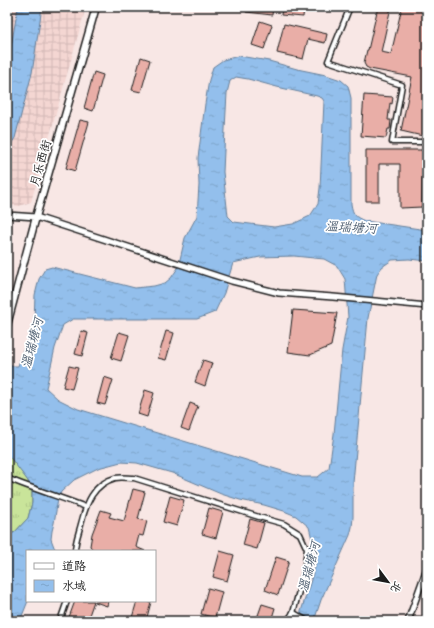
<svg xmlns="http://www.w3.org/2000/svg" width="434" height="628" font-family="Delius,'LXGW WenKai TC',sans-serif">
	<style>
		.industrial { fill: url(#industrial-grid) }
		.grass { fill: url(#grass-tufts); stroke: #72805b }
		.water { fill: url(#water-ripples); stroke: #637e99; fill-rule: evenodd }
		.building { fill: #e9aea7; stroke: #1c1c1c }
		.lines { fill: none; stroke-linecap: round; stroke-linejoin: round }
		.minor-casing { stroke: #1c1c1c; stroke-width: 7 }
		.tertiary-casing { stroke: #1c1c1c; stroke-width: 8 }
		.secondary-casing { stroke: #1c1c1c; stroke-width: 9 }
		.minor { stroke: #fff; stroke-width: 4 }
		.tertiary { stroke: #fff; stroke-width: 5 }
		.secondary { stroke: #fff; stroke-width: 6 }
		.rail { stroke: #1c1c1c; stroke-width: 1.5; stroke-dasharray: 6 3; stroke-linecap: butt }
		.labels { text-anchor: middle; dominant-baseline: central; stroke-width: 3.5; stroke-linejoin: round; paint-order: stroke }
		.street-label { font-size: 12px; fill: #1c1c1c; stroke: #fff }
		.water-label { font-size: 13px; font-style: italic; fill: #4c5d6f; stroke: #fff }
	</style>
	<defs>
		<pattern id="industrial-grid" width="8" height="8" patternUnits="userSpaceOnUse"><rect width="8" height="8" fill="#f4d6d2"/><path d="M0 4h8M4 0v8" fill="none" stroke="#d1b7b4"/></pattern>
		<pattern id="grass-tufts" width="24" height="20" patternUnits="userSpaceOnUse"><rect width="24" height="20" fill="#c9e49a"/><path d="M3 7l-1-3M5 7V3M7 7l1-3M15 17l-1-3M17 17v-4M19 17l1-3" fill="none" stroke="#acc384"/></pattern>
		<pattern id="water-ripples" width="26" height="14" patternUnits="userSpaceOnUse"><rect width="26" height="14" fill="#93bfec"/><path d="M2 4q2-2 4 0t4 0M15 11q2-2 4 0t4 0" fill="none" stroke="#7ea4ca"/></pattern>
	</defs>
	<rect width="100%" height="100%" fill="#f8e7e5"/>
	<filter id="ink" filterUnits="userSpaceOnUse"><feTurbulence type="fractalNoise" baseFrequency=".025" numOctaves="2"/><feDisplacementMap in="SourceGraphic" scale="8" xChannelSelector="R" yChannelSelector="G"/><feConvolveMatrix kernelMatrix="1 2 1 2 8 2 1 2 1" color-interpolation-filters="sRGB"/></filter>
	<g filter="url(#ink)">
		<path class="industrial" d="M7,7h79l-55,195 -12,4 -12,-1z"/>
		<path class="grass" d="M7,423l1,1 -1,22 25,42v15l-4,15 -14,15 -7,-1z"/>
		<g class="water">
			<path d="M18,7h24l-10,66 -17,65 -8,12v-37l3,-15 -1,-40z"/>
			<path d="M239,56l30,5 28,8 29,6 15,5 7,6 3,12v106c2,11 4,13 14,17l62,9v31l-18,-2 -17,1 -10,7 -5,7 -9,44 -15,165v34l-1,10 -2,8 -29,65 -7,21h-16l17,-54 1,-12 -7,-28 -13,-11 -12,-5 -20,-6 -24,-5 -19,-6 -49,-21 -35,-10 -16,-1 -23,6 -24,12 -13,12 -3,7 -4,24 -2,8 -1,8 3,8 3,4h-30v50h1l-8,20h-13v-89l7,1 14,-15 4,-15v-15l-4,-7 -19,-25 -2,-10 1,-22 -1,-1v-57h11l5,-15 5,-9 6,-21 1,-26 4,-16 6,-10 7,-2 83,21 19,-2 11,-3 6,-5 7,-10 7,-30 12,-22 2,-31 -1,-27 7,-54 4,-24 4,-13 10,-7zM236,77l12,2 29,8 40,9 5,2 2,3 -4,87 -2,16 -8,12 -17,8 -19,3 -40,-5 -6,-6 -5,-44 2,-43 2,-36 3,-12zM294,256l30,3 13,7 8,13 3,38 -6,33 -8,84 -5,34 -11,9h-16l-224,-68 -20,-10 -12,-11 9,-40 8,-23 10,-6h124l18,-7 9,-19 9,-30 27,-6z"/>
		</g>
		<g class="building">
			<path d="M246,7h27l-1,8 -26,-3z"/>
			<path d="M282,7h22l-1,10 -22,-2z"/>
			<path d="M378,7h13l-10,45 10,2 11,-47h25v86l-4,18h4v26l-26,-6 11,-54 -42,-8 -4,-2 -2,-4 3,-13h1z"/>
			<path d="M260,21l12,4 -8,24 -12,-4z"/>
			<path d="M284,24l43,10 -2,9 -17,-4 -5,20 -26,-6z"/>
			<path d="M141,57l9,3 -9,32 -9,-2z"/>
			<path d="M94,72l9,3 -10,36 -9,-3z"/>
			<path d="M364,95l29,2 -1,7 -2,-1 -2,17h3l-1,9h-2l-2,9 -25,-2z"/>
			<path d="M80,120l9,2 -14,49 -9,-3z"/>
			<path d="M366,150h57l-1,57 -22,1v-44h-21v37h-13z"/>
			<path d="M293,310l44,3 -6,33 -21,9 -22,-3z"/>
			<path d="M81,331l7,2 -6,23 -7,-2z"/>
			<path d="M166,331l8,2 -8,27 -8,-2z"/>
			<path d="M119,332l10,3 -8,26 -10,-3z"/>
			<path d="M203,360l9,3 -7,23 -10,-4z"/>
			<path d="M69,366l9,2 -6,21 -9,-2z"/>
			<path d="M104,377l9,3 -8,25 -8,-2z"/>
			<path d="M145,390l9,3 -7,24 -9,-3z"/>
			<path d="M190,403l8,3 -9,25 -8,-3z"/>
			<path d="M133,489l12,3 -7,27 9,2 -4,15 -4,-1 -3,12 9,4h-51l-4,-5 2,-12 9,-24 10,3 -2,4 15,4z"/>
			<path d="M170,496l14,4 -7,26 -14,-4z"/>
			<path d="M209,508l14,4 -7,26 -14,-4z"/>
			<path d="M250,519l14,4 -7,26 -14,-4z"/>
			<path d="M220,551l14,4 -7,26 -14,-4z"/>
			<path d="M276,557l13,4 -11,34 -13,-5z"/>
			<path d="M208,588l14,4 -7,26 -14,-4z"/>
			<path d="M75,601h19l-7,20h-16l-3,-1z"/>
			<path d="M95,601h13l-1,5 -12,-4z"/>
			<path d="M137,601h10l4,1 -5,19h-15z"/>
			<path d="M262,604l13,4 -4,13h-15z"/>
		</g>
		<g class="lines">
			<defs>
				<g id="minor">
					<path d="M350,7l-22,54 74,24 -10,57h35"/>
					<path d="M7,478c26,11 53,19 79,29"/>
					<path d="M75,551c0,-9 4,-19 6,-27 5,-20 12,-40 34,-46 5,-1 13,0 19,0l125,39 25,7 16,10 7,15 -3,24 -11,40 -6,8"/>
					<path d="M60,621l7,-20"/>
				</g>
				<g id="tertiary">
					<path d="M7,215l29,2 196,64 47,12 54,4 94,9"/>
					<path d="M293,613l13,8"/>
					<path d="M408,621l19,-53"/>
				</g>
				<path id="secondary" d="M7,325l29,-108 60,-210"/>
			</defs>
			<use href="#minor" class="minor-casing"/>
			<use href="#tertiary" class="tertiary-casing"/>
			<use href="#secondary" class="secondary-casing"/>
			<use href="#minor" class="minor"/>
			<use href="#tertiary" class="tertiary"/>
			<use href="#secondary" class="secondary"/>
			<path class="rail" d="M424,621l3,-8"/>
		</g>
	</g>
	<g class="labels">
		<g class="street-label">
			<text transform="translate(40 163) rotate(-74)">月乐西街</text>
		</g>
		<g class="water-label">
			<text transform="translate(351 227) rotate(3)">温瑞塘河</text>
			<text transform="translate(32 343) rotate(-75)">温瑞塘河</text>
			<text transform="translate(309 567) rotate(-75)">温瑞塘河</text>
		</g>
	</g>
	<rect width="434" height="628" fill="none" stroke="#fff" stroke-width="24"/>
	<rect x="12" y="12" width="410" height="604" fill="none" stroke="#1c1c1c" stroke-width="1.5" filter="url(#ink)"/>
	<rect x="26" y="550" width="130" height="52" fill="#ffffff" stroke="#a4a4a4"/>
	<rect x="34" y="563" width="20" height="6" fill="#ffffff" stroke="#a4a4a4"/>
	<text x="62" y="570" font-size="12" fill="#1c1c1c">道路</text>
	<rect x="34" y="580" width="20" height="12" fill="url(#water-ripples)" stroke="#a4a4a4"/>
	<text x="62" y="590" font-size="12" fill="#1c1c1c">水域</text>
	<g transform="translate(388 582) rotate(122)" stroke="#ffffff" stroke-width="3" paint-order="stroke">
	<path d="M0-3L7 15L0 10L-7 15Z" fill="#1c1c1c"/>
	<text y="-6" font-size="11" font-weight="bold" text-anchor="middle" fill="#1c1c1c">北</text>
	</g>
</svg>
